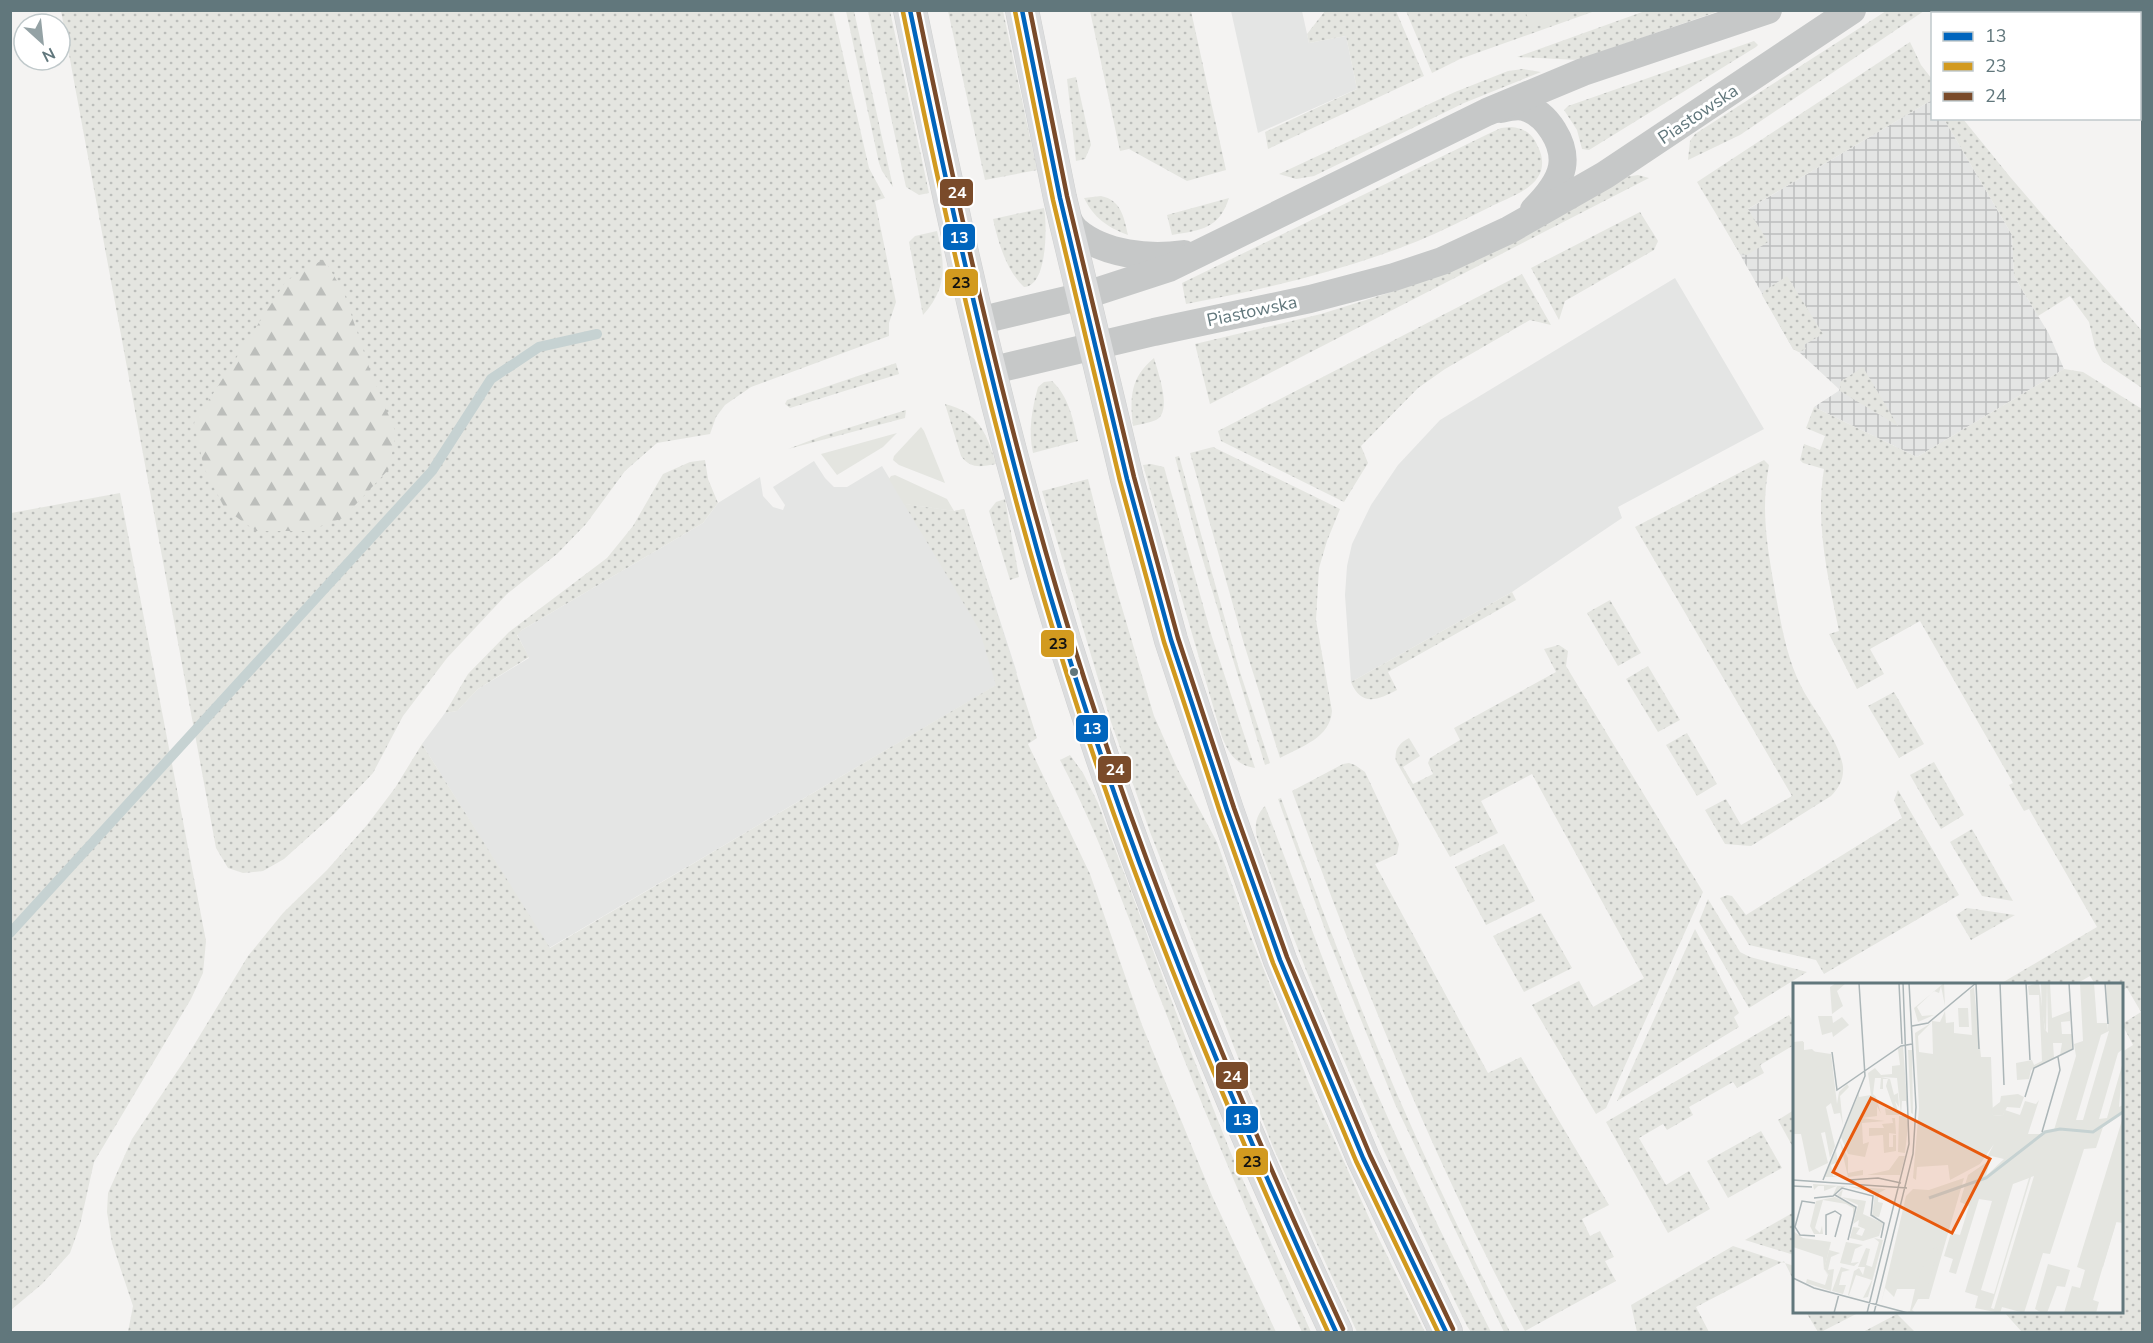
<svg xmlns="http://www.w3.org/2000/svg" width="2153" height="1343" font-family="'Nunito Sans',sans-serif">
	<style>
		.built { fill: #e4e5e4 }
		.industrial { fill: url(#industrial-grid) }
		.grass { fill: url(#grass-dots) }
		.forest { fill: url(#forest-firs) }
		.green { fill: #e4e5e0 }
		.lines { fill: none; stroke-linecap: round; stroke-linejoin: round }
		.stream { stroke: #c6d2d2; stroke-width: 10 }
		.secondary-casing { stroke: #cfd0d0; stroke-width: 34 }
		.street { stroke: #c6c8c8; stroke-width: 28 }
		.secondary { stroke: #dcddde; stroke-width: 33 }
		.bus-1-casing { stroke: #fff; stroke-width: 9 }
		.bus-2-casing { stroke: #fff; stroke-width: 9 }
		.bus-3-casing { stroke: #fff; stroke-width: 9 }
		.bus-1 { stroke: #0065bd; stroke-width: 4.5 }
		.bus-2 { stroke: #d29a1f; stroke-width: 4.5 }
		.bus-3 { stroke: #7a4b2a; stroke-width: 4.5 }
		.bus-dot { fill: #61777c; stroke: #fff; stroke-width: 2 }
		.labels { text-anchor: middle; dominant-baseline: central; stroke-width: 6; stroke-linejoin: round; paint-order: stroke }
		.street-label { font-size: 18px; fill: #61777c; stroke: #fff }
		.inset-river { fill: none; stroke: #c6d2d2; stroke-width: 3 }
		.inset-road { fill: none; stroke: #acb6b8; stroke-width: 1.5 }
		.view { fill: #e8590c; fill-opacity: 0.15; stroke: #e8590c; stroke-width: 3 }
		.inset-edge { fill: none; stroke: #61777c; stroke-width: 3 }
		.line-badge { stroke: #fff; stroke-width: 2 }
		.badge-label { font-size: 16px; text-anchor: middle; font-weight: bold; fill: #fff }
		.pale-badge-label { font-size: 16px; text-anchor: middle; font-weight: bold; fill: #111 }
	</style>
	<defs>
		<pattern id="industrial-grid" width="8" height="8" patternUnits="userSpaceOnUse" patternTransform="scale(1.5)"><rect width="8" height="8" fill="#e4e5e4"/><path d="M0 4h8M4 0v8" fill="none" stroke="#bcbebe"/></pattern>
		<pattern id="grass-dots" width="8" height="8" patternUnits="userSpaceOnUse" patternTransform="scale(1.5)"><rect width="8" height="8" fill="#e4e5e0"/><path d="M2 2h.1M6 6h.1" fill="none" stroke="#bcbebb" stroke-width="1.8" stroke-linecap="round"/></pattern>
		<pattern id="forest-firs" width="22" height="20" patternUnits="userSpaceOnUse" patternTransform="scale(1.5)"><rect width="22" height="20" fill="#e4e5e0"/><path d="M5 1l3.5 6h-7zM16 11l3.5 6h-7z" fill="#bcbebb"/></pattern>
	</defs>
	<rect width="100%" height="100%" fill="#f4f3f2"/>
	<g class="built">
		<path d="M1231,11h71l7,32 37,-7 11,53 -99,44z"/>
		<path d="M1675,278l89,151 -146,78 4,11 -110,74 -161,90 -6,-87 2,-29 5,-22 19,-39 27,-40 42,-45z"/>
		<path d="M814,461l11,17 9,9h13l35,-21 23,38 49,7 10,-2 53,164 -468,275 -127,-204 23,-31 12,-2 21,-22 51,-31 -12,-24 5,-4 181,-107 15,-20 42,-26 3,19 10,11 10,3 2,-5 -12,-18z"/>
	</g>
	<path class="industrial" d="M1932,100v18l12,1 68,116 2,41 35,58 15,35 -147,88 -103,-50 26,-17 -41,-38 -6,-3 -70,-125z"/>
	<g class="grass">
		<path d="M61,11h772l36,157 16,30 -10,3 21,101 -7,21v13l-138,51 -26,18 -9,12 -6,17 -53,9 -32,28 -39,53 -29,30 -50,40 -60,64 -44,58 -30,57 -39,41 -50,45 -21,12 -20,2 -15,-5 -12,-20z"/>
		<path d="M846,11h8l39,176 -11,-16 -3,-8z"/>
		<path d="M868,11h22l39,182 -10,2 -13,-8z"/>
		<path d="M948,11h55l34,159 -52,10z"/>
		<path d="M1090,11h101l35,159 -39,11 -58,-32 -9,2z"/>
		<path d="M1325,11h71l28,65 -156,73 -3,-17 92,-43 -11,-53 -37,7 -2,-9z"/>
		<path d="M1406,11h189l-135,48 -28,14z"/>
		<path d="M1645,11h74l-141,49 -61,-3z"/>
		<path d="M1886,11h38l-184,124 -52,25 2,-19 5,-7z"/>
		<path d="M1754,41l4,4 -2,2 -167,103 -7,-1 -5,-19 -13,-20 4,-4z"/>
		<path d="M1910,42l11,23 11,14v21l-184,109 20,33 -21,13 -7,-1 -43,-72z"/>
		<path d="M1523,69l18,3 -77,31 -150,73 -18,3 -17,-5 176,-82 53,-21z"/>
		<path d="M1076,77l15,68 -6,14 -9,2 -9,-82z"/>
		<path d="M1944,119h19l48,59 131,153v57l-40,-27 -7,-14 -6,-25 -19,-26 -32,20 -24,-40 -2,-41z"/>
		<path d="M1511,127c13,1 22,7 27,20 5,9 6,21 0,30 -9,15 -35,23 -50,31 -23,11 -46,23 -70,33 -75,30 -153,48 -232,63l-4,-21 306,-149 13,-6z"/>
		<path d="M1638,175l11,3 -439,226 -15,-60 126,-30 77,-24 227,-113z"/>
		<path d="M1101,196c20,4 23,21 27,39 -21,-8 -34,-17 -44,-37z"/>
		<path d="M1229,198c-10,31 -28,32 -57,37l-5,-20z"/>
		<path d="M1044,208c3,16 4,78 -20,79 -18,-17 -26,-45 -31,-68z"/>
		<path d="M1640,212l18,29 -4,9 -89,51 -6,19 -28,-52z"/>
		<path d="M937,231c8,33 11,56 -14,84l-14,-73 6,-6z"/>
		<path d="M1522,274l29,51 -21,-5 -85,49 -27,19 -57,58 7,17 -24,39 -123,-61 -3,-10z"/>
		<path d="M1787,276l36,58 -19,11 2,4 -7,3 -6,-3 -31,-54 2,-4z"/>
		<path d="M1154,358c4,15 19,54 2,62 -7,3 -16,4 -23,6 -3,-29 -3,-48 21,-68z"/>
		<path d="M896,363l3,11 -109,34 -5,-4 2,-4z"/>
		<path d="M1863,367l35,59 -58,-35v-9z"/>
		<path d="M2064,369l19,3 59,37v923h-120l-18,-20h118v-260l11,-7 -11,-21 19,-12 -14,-24 -5,2v-6h-27l-5,-8 -14,8h-76l97,-57 -68,-118 -5,2 -15,-26 4,-2 -93,-162 -50,28 14,25 -27,15 -28,-55 10,-3c-11,-54 -24,-106 -15,-162l-21,-6 -3,-3 4,-16 16,6 5,-14 -19,-8 8,-21 103,50z"/>
		<path d="M1052,381c17,16 21,38 26,60l-45,12c-5,-23 -1,-44 5,-66l6,-5z"/>
		<path d="M945,404c34,8 42,30 51,60 -16,3 -25,5 -35,-8z"/>
		<path d="M906,410l-1,8 -117,31 34,-13z"/>
		<path d="M1213,447l127,62 -13,32 -8,27 -3,52 16,91c-2,27 -30,35 -52,47l-36,-114 -54,-191z"/>
		<path d="M1179,456l60,213 31,94 -5,2 -67,-221 -23,-87z"/>
		<path d="M705,460l3,19 10,24 -15,20 -181,107 -5,5 12,22 -51,32 -21,22 -12,2 23,-39 41,-42 98,-74 26,-32 30,-52 27,-12z"/>
		<path d="M1764,460l5,5c-9,48 -1,85 7,132 6,31 11,61 25,89 12,24 39,55 42,81 1,12 -4,21 -12,29l-80,50 -26,-2 -20,-34 21,-11 15,26 51,-29 -157,-269z"/>
		<path d="M1151,464l13,3 48,170 43,131c-19,-3 -26,-14 -33,-31l-79,-272z"/>
		<path d="M1088,479l24,95 42,142 24,54 39,72 30,85 62,156 66,148 50,101h-68l-84,-185 -123,-315 -39,-110 -69,-231z"/>
		<path d="M120,493l86,448 -3,32 -12,26 -97,163 -14,63 -10,28 -28,31 -31,26v-797z"/>
		<path d="M1005,499l14,78 -9,3 -21,-69 7,-9z"/>
		<path d="M904,504l50,7 10,-2 73,229 -9,6 62,130 52,151 71,173 63,134h-1148l5,-26 -21,-63 -5,-31 1,-19 24,-54 56,-84 60,-99 35,-43 44,-43 40,-45 28,-37 27,-44 128,204 446,-263 -17,-56z"/>
		<path d="M1512,592l4,8 -128,72 9,18c-19,10 -36,17 -46,-8z"/>
		<path d="M1610,600l31,53 -23,13 -31,-53z"/>
		<path d="M1559,645l9,6 -2,15 137,226 -97,216 -10,6 -64,-109 47,-24 14,26 51,-29 -112,-204 -51,27 17,32 -48,24 -54,-96c-2,-11 3,-18 13,-23l11,18 -17,11 10,17 20,-10 -5,-11 2,-5 30,-18 -6,-12 102,-56 -12,-23z"/>
		<path d="M1648,666l32,54 -22,12 -32,-53z"/>
		<path d="M1894,692l30,52 -25,14 -31,-52z"/>
		<path d="M1687,733l30,51 -20,12 -31,-51z"/>
		<path d="M1070,755l13,18 15,30 91,244 41,104 81,181h-9c-51,-108 -97,-218 -140,-329 -33,-82 -61,-165 -102,-243z"/>
		<path d="M1934,762l30,53 -23,14 -31,-54z"/>
		<path d="M1349,763l6,2 10,7 34,72 -2,10 -22,10 113,209 33,-16 88,148 -27,14 8,17 10,-5 14,26 -9,4 11,20 -91,50c-93,-173 -166,-356 -233,-540l51,-27z"/>
		<path d="M1898,790l61,105 -135,79 -8,-14 -67,-15 -29,-47 7,-3 5,1 14,19 156,-97 -8,-18z"/>
		<path d="M1281,798c36,100 74,199 116,296 35,81 74,160 113,238h-6l-109,-228 -67,-166 -50,-139z"/>
		<path d="M1265,806c36,92 68,185 107,276 37,85 77,168 119,250h-20l-4,-6c-57,-117 -112,-235 -161,-356 -17,-44 -33,-88 -49,-132 -3,-12 -1,-23 8,-32z"/>
		<path d="M1972,829l41,72 -31,-5 -32,-54z"/>
		<path d="M1504,844l31,57 -49,24 -31,-58z"/>
		<path d="M1708,899l32,53 10,5 57,15 -58,36 -50,-86z"/>
		<path d="M1967,908l48,7 -44,25 -15,-25z"/>
		<path d="M1541,913l31,55 -48,24 -31,-56z"/>
		<path d="M1695,929l44,84 -5,4 5,10 -122,74z"/>
		<path d="M1789,1015l5,9v21l-34,20 4,8 -27,15 -4,-6 -44,25 4,8 -26,15 -4,-6 -24,14 27,47 23,-14 21,38 -42,24 -62,-111z"/>
		<path d="M1794,1110v39l-16,-29z"/>
		<path d="M1761,1131l21,37 -54,30 -21,-37z"/>
		<path d="M1794,1212v43l-49,-15z"/>
		<path d="M1733,1246l61,20v15l-10,-20 -88,46 13,25h-72l-6,-27z"/>
		<path d="M1806,1312h54l-39,20h-3z"/>
		<path d="M1897,1314l18,18h-52z"/>
	</g>
	<path class="forest" d="M324,259l20,34 27,80 25,60 -7,36 -46,49 -36,13h-51l-31,-22 -21,-41 -10,-45 92,-142z"/>
	<g class="green">
		<path d="M1525,11v-1l56,1 -49,17z"/>
		<path d="M921,427l3,4 21,52 -46,-18 -6,-5 1,-4z"/>
		<path d="M897,433l-14,14 -46,28 -16,-21z"/>
		<path d="M895,475l52,24 7,12 -50,-7 -15,-25 2,-3z"/>
	</g>
	<g class="lines">
		<path class="stream" d="M10,933l422,-462 59,-92 48,-32 58,-13"/>
		<defs>
			<g id="secondary">
				<path d="M910,10c33,160 67,320 110,478 78,290 189,573 316,844"/>
				<path d="M1022,10l38,188 67,281 44,161 56,170 53,150 83,198 83,174"/>
			</g>
		</defs>
		<use href="#secondary" class="secondary-casing"/>
		<g class="street">
			<path d="M1501,109c8,-2 16,-4 23,-2 23,6 42,37 38,60 -3,16 -16,31 -28,43"/>
			<path d="M1064,212c3,6 7,14 12,19 28,24 74,28 108,23"/>
			<path d="M978,321l105,-25 86,-28 318,-156 96,-40 185,-62"/>
			<path d="M989,371l165,-39 156,-33 84,-22 48,-16 67,-31 96,-55 247,-165"/>
		</g>
		<use href="#secondary" class="secondary"/>
		<defs>
			<g id="bus-1">
				<path d="M910,10c41,197 84,393 140,585 75,254 176,497 286,737"/>
				<path d="M1022,10l38,188 67,281 44,161 56,170 53,150 83,198 83,174"/>
			</g>
			<g id="bus-2">
				<path d="M1015,11l38,189 67,281 44,161 56,170 53,151 83,198 82,171"/>
				<path d="M903,12c40,196 83,392 140,584 74,253 175,497 285,736"/>
			</g>
			<g id="bus-3">
				<path d="M918,10c40,196 83,392 140,584 75,252 175,496 285,735"/>
				<path d="M1030,10l37,186 67,281 44,161 56,170 53,149 83,198 83,174"/>
			</g>
		</defs>
		<use href="#bus-1" class="bus-1-casing"/>
		<use href="#bus-2" class="bus-2-casing"/>
		<use href="#bus-3" class="bus-3-casing"/>
		<use href="#bus-1" class="bus-1"/>
		<use href="#bus-2" class="bus-2"/>
		<use href="#bus-3" class="bus-3"/>
	</g>
	<circle class="bus-dot" cx="1074" cy="672" r="5"/>
	<g class="labels">
		<g class="street-label">
			<text transform="translate(1698 114) rotate(-34)">Piastowska</text>
			<text transform="translate(1252 311) rotate(-12)">Piastowska</text>
		</g>
	</g>
	<g transform="translate(1793 983)">
		<rect width="330" height="330" fill="#f4f3f2"/>
		<path d="M43,0h10l-9,8 6,15 -11,8 -2,-27zM151,0l1,23 -4,-20 -2,7 -5,-2 -17,16 5,9 12,-1 -16,7 -4,-14zM246,0l6,47 3,3 -1,-50h3l2,35 18,-7v10l-9,1 1,12h10v15l-12,6 2,-12h-9l1,15 -23,12 -2,9 -12,1 -1,-17 16,-3 2,5 8,-4 -3,-66h-10l-1,-9zM287,0h14l3,40h10l1,7 -2,-47h17v66l-5,4 -19,66 8,-1 16,-56 -4,45 4,-2v8l-20,14 -7,21 -12,1 -34,105 -7,-1 -19,60 -22,-6 -2,6 -25,-5 3,-12 -13,-4 27,-91 -13,-2 -23,75 -7,-2 4,-13 -9,-3 7,-23 9,2 9,-29 -9,-4 8,-27 22,-15 -4,16 18,-17 -13,-3 -5,3 8,-15 -14,20 -30,16 -2,-15 -31,2 -1,13 -3,-2 6,-70 -4,-75 16,-10 -13,13 1,16 14,2 -1,-33 8,1 5,-11 1,12 8,-1v11l18,2 -2,-45 4,-3 7,70h10l2,59 10,-1 2,-5 15,5 5,-14 11,3 3,-4 -11,34h15l11,-4 22,-74 -2,-12 9,-3zM316,48l-26,89h-7l25,-85zM241,193l-40,133 -3,-1 40,-131zM236,195l-35,116 -13,-4 32,-106zM165,25h10l1,19h-10zM25,33h14l1,7 9,-6 7,8 -16,12 -1,-5 -10,3zM10,58l1,9 27,4 6,50 2,-12 8,-8 2,3 -9,9 3,29 -3,-12 -6,1 -3,-11 -5,4 9,39 -5,12 -5,-26 -4,1 7,30 -19,9 -8,-38h-8v-92zM110,63l5,68 -2,-13h-4l-1,14 -4,-37 -16,-1 9,2 4,16 4,-2 1,14 -4,-6 4,14h-13l-1,-7 10,4 -9,-26 2,-7h-5v10h-3l1,-11h-6l-2,16 3,3 5,17 -4,-8v10l-15,2 23,3 -23,2 1,21 6,-2 -4,15 -17,-3 -7,-17 18,-44v4l12,-2 -3,-22 7,-5 6,7 11,-1v-8l8,-1 -2,-16zM115,67h4l1,64 -2,-1zM106,133h8l1,9 -3,28 -7,-1zM330,134v106l-7,-1 -23,78 6,2 -3,11h-32l8,-27 8,2 5,-18 -8,-3zM99,135h3l1,16 -7,-1v14h4v-12h3v16l-12,2 -1,-18 -14,1v-8h15l-2,-4 11,-1zM47,158l8,17v15l15,-3v5l-15,2 -8,-35 -4,9 2,11 -7,3 2,11 5,1h-14zM106,173h6l-5,19h-33l22,-5zM171,195l-35,121h-11l-6,11 4,3h-4l-6,-2h4l5,-22h-18l-3,8 -9,-9 -4,16 25,-108 7,-7 16,1zM20,201l73,5 -7,4 -1,9 5,1 -4,14 -7,-1 3,-23 -29,-7 -13,9 4,-9 -13,5v-5h-6l-4,4zM50,206l-2,8 25,4 -3,13 20,9 -4,13 -16,5 -13,-3 3,-11 7,1 -4,6 6,2 3,-7 -7,-3 1,-6 -6,4 5,-19 -21,-10zM42,214l20,9 -2,11v-9l-7,-4 -23,-4 -8,28 5,5 2,-7 1,8h-9l-4,-8 6,-25zM81,255l9,2 -15,57 -5,1 9,-18 -16,-5 -7,20 4,2 -5,-2 6,-24 5,-3 4,7 2,-8h-7l8,-19 4,1 -4,16 6,2 7,-25zM53,259l17,3 -8,4 -4,14 8,-1 -5,4 -14,-3zM36,267l11,3 -9,4 -3,13 6,-1 -3,22 -25,-8 1,-4 18,6 3,-10 -4,-5 6,6 -6,-7zM255,281l22,6 -5,17 -8,-1 -10,27h-5l-7,-4zM48,284l9,3 -8,2 -3,13h7l-3,9 -11,-3z" fill="#e4e5e0" fill-rule="evenodd"/>
		<path d="M248,0h6l-1,51 -4,-23zM11,59v8l8,-1 10,10 -1,6 -28,17v-38zM225,111l6,3 -4,11 -13,-1 -4,8 -10,1 -2,-7 9,-7 1,-6zM330,188v29l-20,67h-5l-3,-3zM142,264l4,3 -15,46 -5,1 -3,-6 6,-23z" fill="#e4e5e0"/>
		<path d="M0,248l10,7 28,4 -7,28 -1,-13 -30,-10z" fill="#e4e5e0"/>
		<path class="inset-river" d="M136,215l57,-20 59,-46 15,-3 33,3 30,-20"/>
		<path class="inset-road" d="M106,0l3,61M183,0l3,66M207,0l4,102M233,0l4,77M312,0l3,41M119,43l16,-3 48,-40M39,69l5,38 64,-44 11,-2M232,114l9,-29 39,-19 -4,-66M249,149l18,-62 -2,-13M0,197l114,8M30,197l42,-104 -6,-93M56,197l29,-2 23,5M0,203l19,1M42,212l21,12 -8,33M21,215l19,-2 9,-8 31,8 -2,19 13,8 -3,15M33,252v-20l9,-4 6,4 -6,22M22,253l-15,-1 -5,-8 7,-26 13,2M0,295l21,10 94,25M41,330l5,-19M74,330l42,-169 -6,-161M81,330l39,-159 3,-47 -7,-124"/>
		<path class="view" d="M78,115l119,61 -38,74 -119,-61z"/>
		<rect width="330" height="330" class="inset-edge"/>
	</g>
	<g class="line-badge">
		<rect x="939" y="178" width="35" height="29" rx="6" fill="#7a4b2a"/>
		<rect x="942" y="223" width="34" height="28" rx="6" fill="#0065bd"/>
		<rect x="944" y="268" width="35" height="29" rx="6" fill="#d29a1f"/>
		<rect x="1040" y="629" width="35" height="29" rx="6" fill="#d29a1f"/>
		<rect x="1075" y="714" width="34" height="29" rx="6" fill="#0065bd"/>
		<rect x="1097" y="755" width="35" height="29" rx="6" fill="#7a4b2a"/>
		<rect x="1215" y="1061" width="34" height="29" rx="6" fill="#7a4b2a"/>
		<rect x="1225" y="1105" width="34" height="29" rx="6" fill="#0065bd"/>
		<rect x="1235" y="1147" width="34" height="29" rx="6" fill="#d29a1f"/>
	</g>
	<g class="badge-label">
		<text x="957" y="198">24</text>
		<text x="959" y="243">13</text>
		<text x="1092" y="734">13</text>
		<text x="1115" y="775">24</text>
		<text x="1232" y="1082">24</text>
		<text x="1242" y="1125">13</text>
	</g>
	<g class="pale-badge-label">
		<text x="961" y="288">23</text>
		<text x="1058" y="649">23</text>
		<text x="1252" y="1167">23</text>
	</g>
	<rect width="2153" height="1343" fill="none" stroke="#61777c" stroke-width="24"/>
	<rect x="1931" y="12" width="210" height="108" fill="#ffffff" stroke="#c0c9cb" stroke-width="1.5"/>
	<rect x="1943" y="32" width="30" height="9" fill="#0065bd" stroke="#c0c9cb" stroke-width="1.5"/>
	<text x="1985" y="42" font-size="18" fill="#61777c">13</text>
	<rect x="1943" y="62" width="30" height="9" fill="#d29a1f" stroke="#c0c9cb" stroke-width="1.5"/>
	<text x="1985" y="72" font-size="18" fill="#61777c">23</text>
	<rect x="1943" y="92" width="30" height="9" fill="#7a4b2a" stroke="#c0c9cb" stroke-width="1.5"/>
	<text x="1985" y="102" font-size="18" fill="#61777c">24</text>
	<g transform="translate(42 42) rotate(153)"><circle r="28" fill="#ffffff" stroke="#c0c9cb" stroke-width="1.5"/>
	<path d="M0-4.5L10 22L0 15L-10 22Z" fill="#94a2a5"/>
	<text y="-9" font-size="16" font-weight="bold" text-anchor="middle" fill="#61777c">N</text>
	</g>
</svg>
